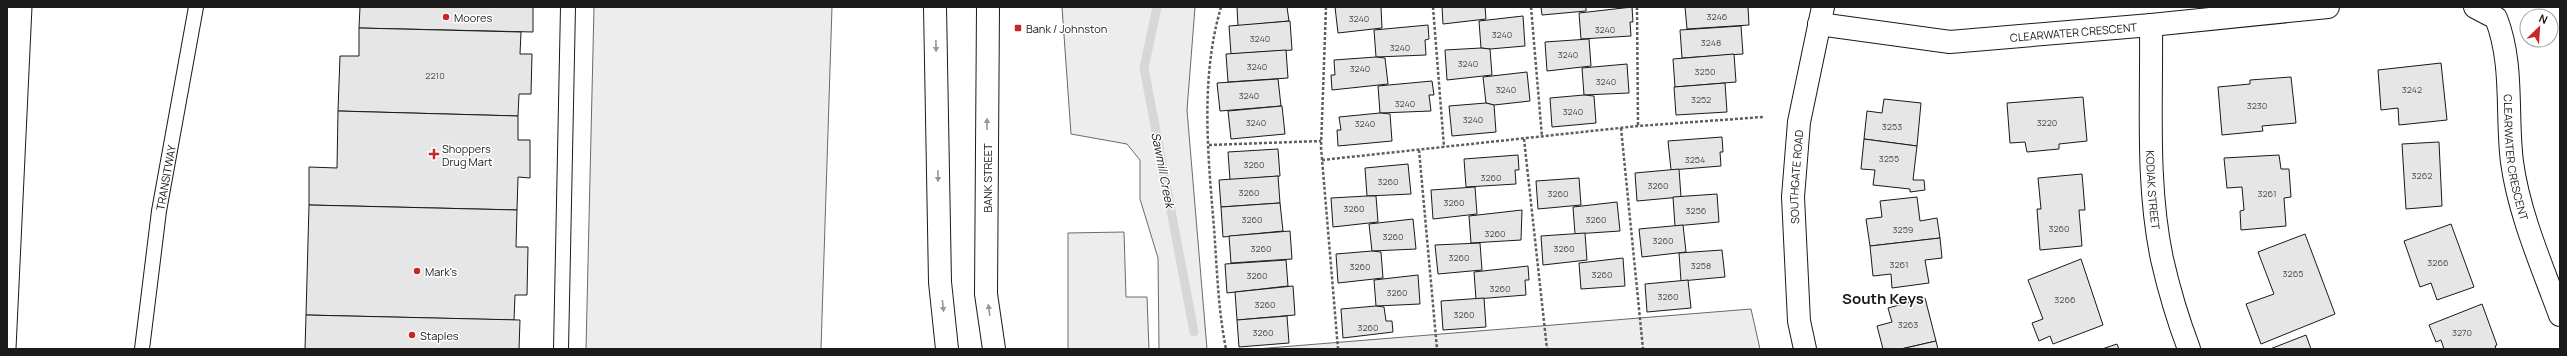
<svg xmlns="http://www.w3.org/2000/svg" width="2567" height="356" font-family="Manrope,sans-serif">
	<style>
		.built { fill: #ededed; stroke: #6a6a6a }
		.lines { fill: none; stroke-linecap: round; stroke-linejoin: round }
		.stream { stroke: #d7d7d7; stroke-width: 9 }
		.building { fill: #e6e6e6; stroke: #1a1a1a }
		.service-casing { stroke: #1a1a1a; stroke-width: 16 }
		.minor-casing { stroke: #1a1a1a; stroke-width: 24 }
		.tertiary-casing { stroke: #1a1a1a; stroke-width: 24 }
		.primary-casing { stroke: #1a1a1a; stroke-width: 24 }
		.path { stroke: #5f5f5f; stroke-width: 2.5; stroke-dasharray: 3 2; stroke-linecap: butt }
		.service { stroke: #fff; stroke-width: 14 }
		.minor { stroke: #fff; stroke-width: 22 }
		.tertiary { stroke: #fff; stroke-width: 22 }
		.primary { stroke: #fff; stroke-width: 22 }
		.tram { stroke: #1a1a1a; stroke-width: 1 }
		.oneway { fill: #989898 }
		.poi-dot { fill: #c62828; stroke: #fff; stroke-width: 1.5 }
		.labels { text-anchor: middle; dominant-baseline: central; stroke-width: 3; stroke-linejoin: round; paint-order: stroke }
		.number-label { font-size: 9px; fill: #4d4d4d }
		.poi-label { font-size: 11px; fill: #1a1a1a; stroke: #fff; text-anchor: start }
		.street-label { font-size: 11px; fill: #1a1a1a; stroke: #fff }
		.water-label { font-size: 12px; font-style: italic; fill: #1a1a1a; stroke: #fff }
		.district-label { font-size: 15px; font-weight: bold; fill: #1a1a1a; stroke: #fff }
	</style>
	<rect width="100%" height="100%" fill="#fff"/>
	<g class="built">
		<path d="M594,7h238l-11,342h-235z"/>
		<path d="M1062,7h133l-8,103 20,239h-48l-1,-91 -18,-59v-39l-13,-16 -56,-10z"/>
		<path d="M1124,232l2,65h21l2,52h-81v-116z"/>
		<path d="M1751,309l9,40h-504z"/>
	</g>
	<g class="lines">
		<path class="stream" d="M1157,7l-13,61 50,264"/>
	</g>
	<g class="building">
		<path d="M360,7h173v25l-174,-4z"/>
		<path d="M1237,7h50l2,14 -51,5z"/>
		<path d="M1335,7h46l1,21 -44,5z"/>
		<path d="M1442,7h43l1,12 -43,5z"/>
		<path d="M1541,7h45v4l-44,4z"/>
		<path d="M1632,7l1,15h-3l1,14 -50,3 -2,-26z"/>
		<path d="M1685,7h63l1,18 -62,4z"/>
		<path d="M1523,16l2,30 -35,3 -9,-1 -2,-27z"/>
		<path d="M1290,21l2,29 -61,4 -2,-28z"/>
		<path d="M1428,25l1,14 -4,1 1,15 -50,2 -2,-27z"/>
		<path d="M1741,26l2,28 -61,4 -2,-28z"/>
		<path d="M359,28l162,4 -1,22h12l-1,40h-12l-1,22 -180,-5 2,-55h19z"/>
		<path d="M1589,39l2,27 -44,5 -2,-29z"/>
		<path d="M1481,48l9,1 2,26 -45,5 -2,-30z"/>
		<path d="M1286,50l2,28 -60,4 -2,-28z"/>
		<path d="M1734,54l2,28 -61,5 -2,-28z"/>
		<path d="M1376,57l9,1 3,26 -56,6 -1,-15h4l-1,-15z"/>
		<path d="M2441,63l6,57 -48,5 -1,-17 -17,2 -3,-40z"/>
		<path d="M1627,64l2,29 -45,2 -2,-27z"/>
		<path d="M1527,72l3,29 -36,4 -8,-2 -3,-26z"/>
		<path d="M2291,77l5,46 -34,3 1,5 -41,4 -4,-48 32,-3v-4z"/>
		<path d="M1278,79l3,27 -61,5 -3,-28z"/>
		<path d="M1432,81l2,14h-5l2,16 -51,2 -2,-27z"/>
		<path d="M1725,83l2,29 -51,3 -2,-28z"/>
		<path d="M1584,95l10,1 2,27 -44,4 -2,-29z"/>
		<path d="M2083,97l4,44 -28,3v5l-32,3 -2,-10 -15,1 -3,-40z"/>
		<path d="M1884,99l37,4 -4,43 -53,-7 3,-28 15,2z"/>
		<path d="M1486,103l8,2 2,27 -44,4 -3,-30z"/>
		<path d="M1282,106l3,28 -54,5 -3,-28z"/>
		<path d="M338,111l180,5v24h12v38l-12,-1 -1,33 -208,-5v-38l28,1z"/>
		<path d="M1380,113l10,1 2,27 -54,5 -1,-16h4l-2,-13z"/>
		<path d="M1722,137l1,15h-3l1,14 -50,4 -3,-29z"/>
		<path d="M1864,139l53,7 -4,34h11l1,10 -15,2v-3l-37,-4 2,-15 -14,-1z"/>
		<path d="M2439,142l3,64 -36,3 -4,-65z"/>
		<path d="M1278,149l2,27 -50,4 -2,-28z"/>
		<path d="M1518,155l1,15h-4l1,14 -50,3 -2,-28z"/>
		<path d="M2279,155l2,14h8l2,28 -7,1 2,28 -45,4 -1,-19 4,-1 -2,-23 -15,1 -3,-30z"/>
		<path d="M1408,164l3,30 -44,2 -2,-28z"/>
		<path d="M1679,169l2,28 -44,4 -2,-28z"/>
		<path d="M2082,174l3,36h-6l3,36 -42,4 -3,-41h4l-3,-31z"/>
		<path d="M1278,176l2,27 -59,4 -2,-27z"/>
		<path d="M1579,178l2,27 -43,4 -2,-28z"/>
		<path d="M1475,187l2,27 -44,5 -2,-29z"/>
		<path d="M1717,194l2,28 -44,4 -2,-29z"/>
		<path d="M1367,196h9l2,26 -45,5 -2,-29z"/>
		<path d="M1917,197l3,24 17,-3 3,20 -70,8 -4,-27 16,-2 -2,-16z"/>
		<path d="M1617,202l3,29 -45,3 -2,-27z"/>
		<path d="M1280,203l3,28 -60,6 -2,-30z"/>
		<path d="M309,205l208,5 -1,37h12l-1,48h-12l-1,25 -208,-5z"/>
		<path d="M1522,210l-1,30 -50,3 -2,-27z"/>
		<path d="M1413,219l3,30 -44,2 -3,-27z"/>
		<path d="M2451,224l23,63 -37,13 -6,-17 -11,4 -16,-46z"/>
		<path d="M1683,225l3,27 -44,5 -3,-28z"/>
		<path d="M1290,231l2,28 -61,4 -2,-27z"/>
		<path d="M1585,233l2,27 -44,5 -2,-29z"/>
		<path d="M2305,234l30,80 -74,30 -15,-40 28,-10 -16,-42z"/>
		<path d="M1940,238l2,20 -17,2 4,23 -37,5 -1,-14 -18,2 -3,-30z"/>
		<path d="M1480,243l2,27 -44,4 -3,-29z"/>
		<path d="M1722,250l3,27 -44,4 -2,-28z"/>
		<path d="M1372,251l9,1 2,26 -45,5 -2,-29z"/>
		<path d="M1623,258l2,28 -44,3 -2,-26z"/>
		<path d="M2081,259l22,66 -50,19 -3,-8 -11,5 -7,-18 11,-4 -15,-39z"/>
		<path d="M1286,260l2,26 -61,7 -2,-29z"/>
		<path d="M1528,266l1,14h-4l1,15 -50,4 -2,-27z"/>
		<path d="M1418,275l2,29 -44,2 -2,-26z"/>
		<path d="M1688,280l3,28 -44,4 -2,-28z"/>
		<path d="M1293,286l2,29 -58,5 -2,-28z"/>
		<path d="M1484,298l2,29 -43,3 -2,-29z"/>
		<path d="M1925,298l11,43 -35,8h-18l-6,-23 15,-4 -4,-14z"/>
		<path d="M2482,304l15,41 -2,1 1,3h-52l-3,-9 -5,2 -7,-17z"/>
		<path d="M1376,306l8,1 2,14h6l1,11 -50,6 -2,-29z"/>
		<path d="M306,315l214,5 -1,29h-214z"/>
		<path d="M1287,316l2,27 -50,4 -2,-27z"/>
		<path d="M2306,335l5,14h-41z"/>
		<path d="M1936,341l2,8h-37z"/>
		<path d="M2117,344l2,5h-17z"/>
	</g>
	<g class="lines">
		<defs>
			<g id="service">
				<path id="s1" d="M142,349l17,-138 37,-204"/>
				<path d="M561,349l7,-342"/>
			</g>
			<g id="minor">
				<path id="s2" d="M2475,7l21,11c18,46 10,96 16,144 7,52 30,104 48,153"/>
				<path id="s3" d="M1819,24l131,18 201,-17 177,-18"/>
				<path id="s4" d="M2151,25c1,77 -5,158 11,234 7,31 16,61 27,90"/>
			</g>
			<g id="tertiary">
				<path id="s5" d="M1805,349l-6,-28 -6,-124 6,-75 24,-115"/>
			</g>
			<g id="primary">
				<path d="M935,7l5,275 7,67"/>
				<path d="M988,7l-2,287 8,55"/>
			</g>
		</defs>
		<use href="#service" class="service-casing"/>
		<use href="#minor" class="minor-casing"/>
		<use href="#tertiary" class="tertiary-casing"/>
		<use href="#primary" class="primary-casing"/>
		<g class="path">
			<path d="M1221,7c-21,72 -13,148 -7,221 3,40 4,81 12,121"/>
			<path d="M1326,7l-5,140 17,202"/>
			<path d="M1433,7l11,140"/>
			<path d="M1531,7l11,130"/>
			<path d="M1637,7l1,119"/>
			<path d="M1621,128l22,221"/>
			<path d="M1524,139l23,210"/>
			<path d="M1209,145l112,-4"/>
			<path d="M1419,150l18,199"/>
			<path d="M1322,160l316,-34 125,-9"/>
		</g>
		<use href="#service" class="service"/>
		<use href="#minor" class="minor"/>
		<use href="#tertiary" class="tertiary"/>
		<use href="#primary" class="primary"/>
		<path class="tram" d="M16,349l16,-342"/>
	</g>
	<defs><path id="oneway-solid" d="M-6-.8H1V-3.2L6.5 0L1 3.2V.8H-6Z"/></defs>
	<g class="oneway">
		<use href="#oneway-solid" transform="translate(936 46) rotate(89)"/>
		<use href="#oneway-solid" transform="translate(987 124) rotate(-90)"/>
		<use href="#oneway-solid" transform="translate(938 176) rotate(89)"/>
		<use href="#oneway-solid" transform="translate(943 306) rotate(84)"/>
		<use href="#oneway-solid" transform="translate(989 310) rotate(-98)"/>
	</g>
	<g class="poi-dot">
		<circle cx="446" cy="17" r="4"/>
		<rect x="1014" y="24" width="8" height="8" rx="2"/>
		<path d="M432 148h4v4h4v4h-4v4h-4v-4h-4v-4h4z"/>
		<circle cx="417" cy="271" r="4"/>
		<circle cx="412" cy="335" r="4"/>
	</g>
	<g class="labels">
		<g class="number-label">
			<text x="1717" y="16">3246</text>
			<text x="1359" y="18">3240</text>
			<text x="1605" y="29">3240</text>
			<text x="1502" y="34">3240</text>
			<text x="1260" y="38">3240</text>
			<text x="1711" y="42">3248</text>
			<text x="1400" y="47">3240</text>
			<text x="1568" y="54">3240</text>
			<text x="1468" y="63">3240</text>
			<text x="1257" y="66">3240</text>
			<text x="1360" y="68">3240</text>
			<text x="1705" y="71">3250</text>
			<text x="435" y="75">2210</text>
			<text x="1606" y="81">3240</text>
			<text x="1506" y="89">3240</text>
			<text x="2412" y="89">3242</text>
			<text x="1249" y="95">3240</text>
			<text x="1701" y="99">3252</text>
			<text x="1405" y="103">3240</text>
			<text x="2257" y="105">3230</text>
			<text x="1573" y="111">3240</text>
			<text x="1473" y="119">3240</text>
			<text x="1256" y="122">3240</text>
			<text x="2047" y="122">3220</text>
			<text x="1365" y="123">3240</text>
			<text x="1892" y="126">3253</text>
			<text x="1889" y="158">3255</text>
			<text x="1695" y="159">3254</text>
			<text x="1254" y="164">3260</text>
			<text x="2422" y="175">3262</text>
			<text x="1491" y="177">3260</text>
			<text x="1388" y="181">3260</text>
			<text x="1658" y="185">3260</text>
			<text x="1249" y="192">3260</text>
			<text x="1558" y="193">3260</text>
			<text x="2267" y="193">3261</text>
			<text x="1454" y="202">3260</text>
			<text x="1354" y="208">3260</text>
			<text x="1696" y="210">3256</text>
			<text x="1252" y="219">3260</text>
			<text x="1596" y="219">3260</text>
			<text x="2059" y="228">3260</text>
			<text x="1903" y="229">3259</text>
			<text x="1495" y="233">3260</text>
			<text x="1393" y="236">3260</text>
			<text x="1663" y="240">3260</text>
			<text x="1261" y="248">3260</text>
			<text x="1564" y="248">3260</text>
			<text x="1459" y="257">3260</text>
			<text x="2438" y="262">3266</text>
			<text x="1899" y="264">3261</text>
			<text x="1701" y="265">3258</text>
			<text x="1360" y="266">3260</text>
			<text x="2293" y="273">3265</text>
			<text x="1602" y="274">3260</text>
			<text x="1257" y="275">3260</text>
			<text x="1500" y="288">3260</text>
			<text x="1397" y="292">3260</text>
			<text x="1668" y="296">3260</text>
			<text x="2065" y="299">3266</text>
			<text x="1265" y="304">3260</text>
			<text x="1464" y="314">3260</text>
			<text x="1908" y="324">3263</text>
			<text x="1368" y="327">3260</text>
			<text x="1263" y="332">3260</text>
			<text x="2462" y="332">3270</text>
		</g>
		<g class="poi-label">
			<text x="454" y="17">Moores</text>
			<text x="1026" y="28">Bank / Johnston</text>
			<text x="442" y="148">Shoppers<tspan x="442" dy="13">Drug Mart</tspan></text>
			<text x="425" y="271">Mark's</text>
			<text x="420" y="335">Staples</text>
		</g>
		<g class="street-label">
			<text stroke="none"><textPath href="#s3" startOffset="256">CLEARWATER CRESCENT</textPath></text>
			<text stroke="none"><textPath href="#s2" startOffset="165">CLEARWATER CRESCENT</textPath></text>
			<text stroke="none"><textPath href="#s1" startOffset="173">TRANSITWAY</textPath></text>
			<text stroke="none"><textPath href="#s5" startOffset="173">SOUTHGATE ROAD</textPath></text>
			<text transform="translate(987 178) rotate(-90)">BANK STREET</text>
			<text stroke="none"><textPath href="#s4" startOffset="165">KODIAK STREET</textPath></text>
		</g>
		<g class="water-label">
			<text transform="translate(1163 170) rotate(79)">Sawmill Creek</text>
		</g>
		<g class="district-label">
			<text x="1883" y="298">South Keys</text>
		</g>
	</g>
	<rect width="2567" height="356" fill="none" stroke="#1a1a1a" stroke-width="16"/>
	<g transform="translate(2539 28) rotate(25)"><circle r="19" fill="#ffffff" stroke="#a3a3a3"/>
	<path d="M0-3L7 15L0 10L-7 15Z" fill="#c62828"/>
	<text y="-6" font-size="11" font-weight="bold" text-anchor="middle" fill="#1a1a1a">N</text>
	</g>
</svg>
